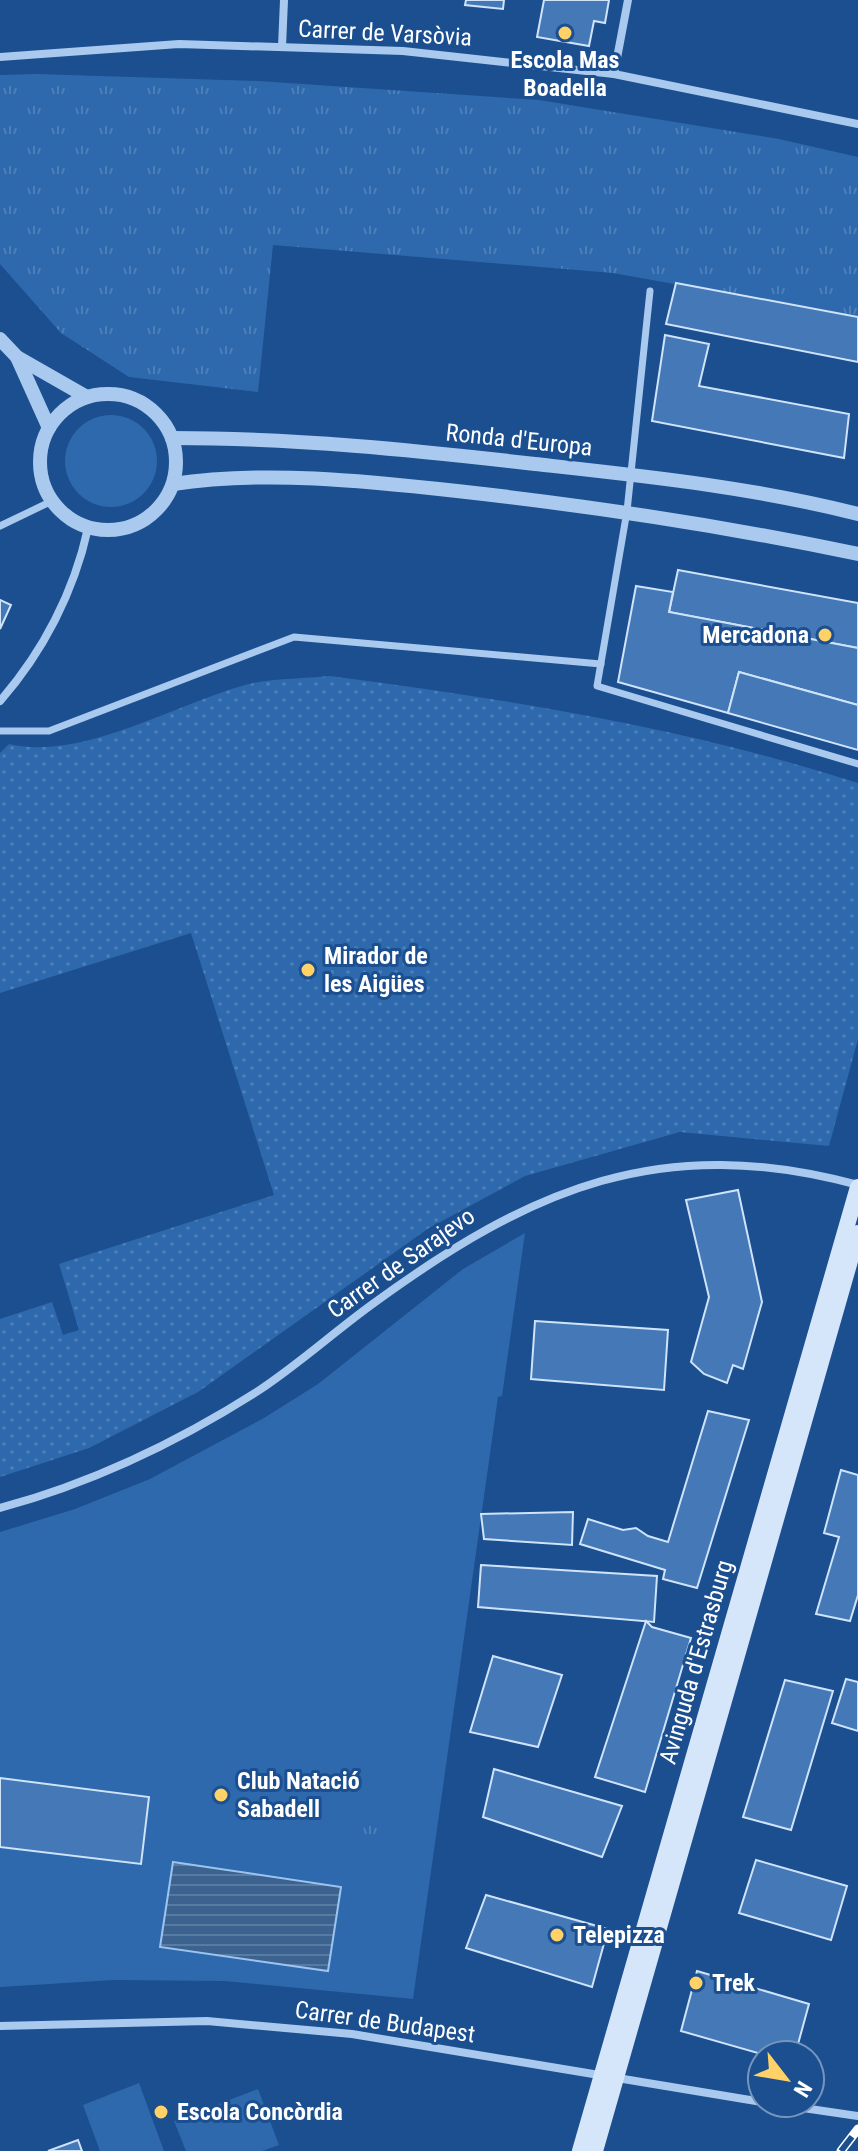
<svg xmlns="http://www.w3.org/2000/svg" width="858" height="2151" font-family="'Roboto Condensed',sans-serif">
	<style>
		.grass { fill: #2e69ad }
		.park { fill: url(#park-tufts) }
		.garden { fill: url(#garden-dots) }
		.water { fill: url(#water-rules); stroke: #9cc4f0; stroke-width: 2 }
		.building { fill: #4478b7; stroke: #cfe3fa; stroke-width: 2 }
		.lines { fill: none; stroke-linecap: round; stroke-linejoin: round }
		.pedestrian { stroke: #a9c9ee; stroke-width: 7 }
		.minor { stroke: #a9c9ee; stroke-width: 8 }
		.tertiary { stroke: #a9c9ee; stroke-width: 14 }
		.secondary { stroke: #d6e6fa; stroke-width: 16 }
		.rail-casing { stroke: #fff; stroke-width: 9 }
		.rail { stroke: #1b4f8f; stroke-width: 6; stroke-dasharray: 18; stroke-linecap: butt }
		.poi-dot { fill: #ffd166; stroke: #1b4f8f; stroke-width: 3 }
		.labels { text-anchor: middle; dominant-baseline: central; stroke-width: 6; stroke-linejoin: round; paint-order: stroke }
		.street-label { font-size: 24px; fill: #fff; stroke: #1b4f8f }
		.poi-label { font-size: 24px; font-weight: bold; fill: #fff; stroke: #1b4f8f; text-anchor: start }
	</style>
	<defs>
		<pattern id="park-tufts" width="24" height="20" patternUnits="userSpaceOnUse" patternTransform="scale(2)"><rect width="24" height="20" fill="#2e69ad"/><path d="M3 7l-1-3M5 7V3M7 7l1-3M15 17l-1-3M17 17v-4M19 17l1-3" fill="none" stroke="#4d80b9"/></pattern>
		<pattern id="garden-dots" width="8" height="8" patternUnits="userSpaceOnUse" patternTransform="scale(2)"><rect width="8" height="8" fill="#2e69ad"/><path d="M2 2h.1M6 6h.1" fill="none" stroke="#4d80b9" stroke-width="1.8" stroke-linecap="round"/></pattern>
		<pattern id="water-rules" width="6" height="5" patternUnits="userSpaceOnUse" patternTransform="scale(2)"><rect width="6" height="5" fill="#3c6290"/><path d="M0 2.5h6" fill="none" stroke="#597aa1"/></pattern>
	</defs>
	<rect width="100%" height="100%" fill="#1b4f8f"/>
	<g class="grass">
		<circle cx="111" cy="461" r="46"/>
		<path d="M525,1233l-23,163 -4,1 -85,602 -189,-18 -110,-1 -114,7v-455l75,-23 75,-30 114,-61 54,-34 145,-115z"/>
		<path d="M139,2083l25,68h-64l-17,-46z"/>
		<path d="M258,2089l21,56 -17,6h-76l-12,-30z"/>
	</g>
	<g class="park">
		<path d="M36,74l222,7 281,19 240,39 79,18v160l-245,-44 -340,-28 -15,147 -129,-15 -68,-44 -61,-69v-189z"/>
		<path d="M353,1809l43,6 -5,31 -42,-7z"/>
	</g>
	<path class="garden" d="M330,676c178,23 357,52 528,107v256l-29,107 -149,-14 -155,44 -96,52 -231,164 -109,56 -89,29v-158l52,-17 11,33 16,-5 -20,-66 215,-69 -83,-262 -191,60v-240l9,-9c73,17 164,-39 236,-59 26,-7 58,-6 85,-9z"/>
	<path class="water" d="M173,1862l168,25 -13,84 -168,-24z"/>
	<g class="building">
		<path d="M466,0h38l-1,9 -38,-4z"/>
		<path d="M544,0h65l-4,23 -11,-2 -5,25 -52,-9z"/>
		<path d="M676,283l182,34v45l-192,-38z"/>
		<path d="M665,335l44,9 -10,42 150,28 -5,44 -192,-37z"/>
		<path d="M678,570l180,33v45l-189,-36z"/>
		<path d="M636,586l37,6 -4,20 189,36v57l-119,-33 -11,41 -110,-31z"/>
		<path d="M0,600l11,5 -11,24z"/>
		<path d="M739,672l119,33v45l-130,-37z"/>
		<path d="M738,1190l24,112 -19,67 -10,-4 -6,18 -23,-9 -13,-12 18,-65 -23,-97z"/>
		<path d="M535,1321l133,9 -4,60 -133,-11z"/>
		<path d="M708,1411l41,9 -52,168 -34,-9 2,-9 -85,-26 8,-25 35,11 13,-2 12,8 20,6z"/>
		<path d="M841,1470l17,5v120l-8,26 -34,-7 23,-77 -15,-4z"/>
		<path d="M573,1512l-1,33 -88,-6 -3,-25z"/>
		<path d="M481,1565l176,11 -3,46 -176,-15z"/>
		<path d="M646,1621l6,6 39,11 -46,154 -50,-15z"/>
		<path d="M493,1656l69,19 -24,72 -68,-15z"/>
		<path d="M846,1679l12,3v49l-26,-8z"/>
		<path d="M785,1680l48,11 -42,139 -48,-13z"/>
		<path d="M494,1769l128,37 -20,51 -119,-40z"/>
		<path d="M0,1778l149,19 -8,67 -141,-17z"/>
		<path d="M756,1860l91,26 -16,54 -92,-27z"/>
		<path d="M486,1895l122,34 -16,58 -126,-39z"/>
		<path d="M697,1971l112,33 -14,51h-30l-84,-24z"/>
		<path d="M78,2140l4,11h-34z"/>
	</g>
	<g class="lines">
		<g class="pedestrian">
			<path d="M650,291l-23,220 -30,175 261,78"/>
			<path d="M0,526l52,-25"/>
			<path d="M0,731h49l245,-94 307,27"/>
		</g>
		<g class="minor">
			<path d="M282,47l2,-47"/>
			<path d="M0,57l179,-13 224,7 211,23 244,50"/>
			<path d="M614,74l14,-74"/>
			<path d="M0,701c43,-49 74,-109 88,-173"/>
			<path d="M0,1508c92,-25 178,-66 258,-117 41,-27 77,-60 116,-88 158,-115 287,-171 484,-118"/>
			<path d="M0,2026l207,-5 145,13 410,68"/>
			<path d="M769,2103l89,13"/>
		</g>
		<g class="tertiary">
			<path d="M0,339l17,18 70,40"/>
			<path d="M17,357l32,71"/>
			<circle cx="108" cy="462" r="68"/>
			<path d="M172,438c121,0 242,12 363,26 109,12 217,23 323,50"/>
			<path d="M173,484c90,-14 193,-3 284,7 135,15 268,35 401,63"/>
		</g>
		<g class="secondary">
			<path d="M580,2151l278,-964"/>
			<path d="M595,2151l263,-918"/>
		</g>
		<defs>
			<path id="rail" d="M841,2151l17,-22"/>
		</defs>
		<use href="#rail" class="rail-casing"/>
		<use href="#rail" class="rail"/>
	</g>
	<g class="poi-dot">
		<circle cx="565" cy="33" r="8"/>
		<circle cx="825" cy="635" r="8"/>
		<circle cx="308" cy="970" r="8"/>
		<circle cx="221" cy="1795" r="8"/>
		<circle cx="557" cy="1935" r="8"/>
		<circle cx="696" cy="1983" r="8"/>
		<circle cx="161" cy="2112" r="8"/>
	</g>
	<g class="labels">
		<g class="street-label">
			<text transform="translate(385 33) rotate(3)">Carrer de Varsòvia</text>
			<text transform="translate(519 440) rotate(6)">Ronda d'Europa</text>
			<text transform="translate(401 1263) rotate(-35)">Carrer de Sarajevo</text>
			<text transform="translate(696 1662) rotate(-74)">Avinguda d'Estrasburg</text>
			<text transform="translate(385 2022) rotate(8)">Carrer de Budapest</text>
		</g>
		<g class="poi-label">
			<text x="565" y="60" text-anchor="middle">Escola Mas<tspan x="565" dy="28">Boadella</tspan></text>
			<text x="809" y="635" text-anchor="end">Mercadona</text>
			<text x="324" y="956">Mirador de<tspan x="324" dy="28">les Aigües</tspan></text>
			<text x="237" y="1781">Club Natació<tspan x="237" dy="28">Sabadell</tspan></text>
			<text x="573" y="1935">Telepizza</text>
			<text x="712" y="1983">Trek</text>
			<text x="177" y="2112">Escola Concòrdia</text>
		</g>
	</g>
	<g transform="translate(786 2079) rotate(121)"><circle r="38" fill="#1b4f8f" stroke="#7695bc" stroke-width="2"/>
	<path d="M0-6L14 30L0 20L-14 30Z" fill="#ffd166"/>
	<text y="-12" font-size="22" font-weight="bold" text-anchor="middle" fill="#ffffff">N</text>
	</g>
</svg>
